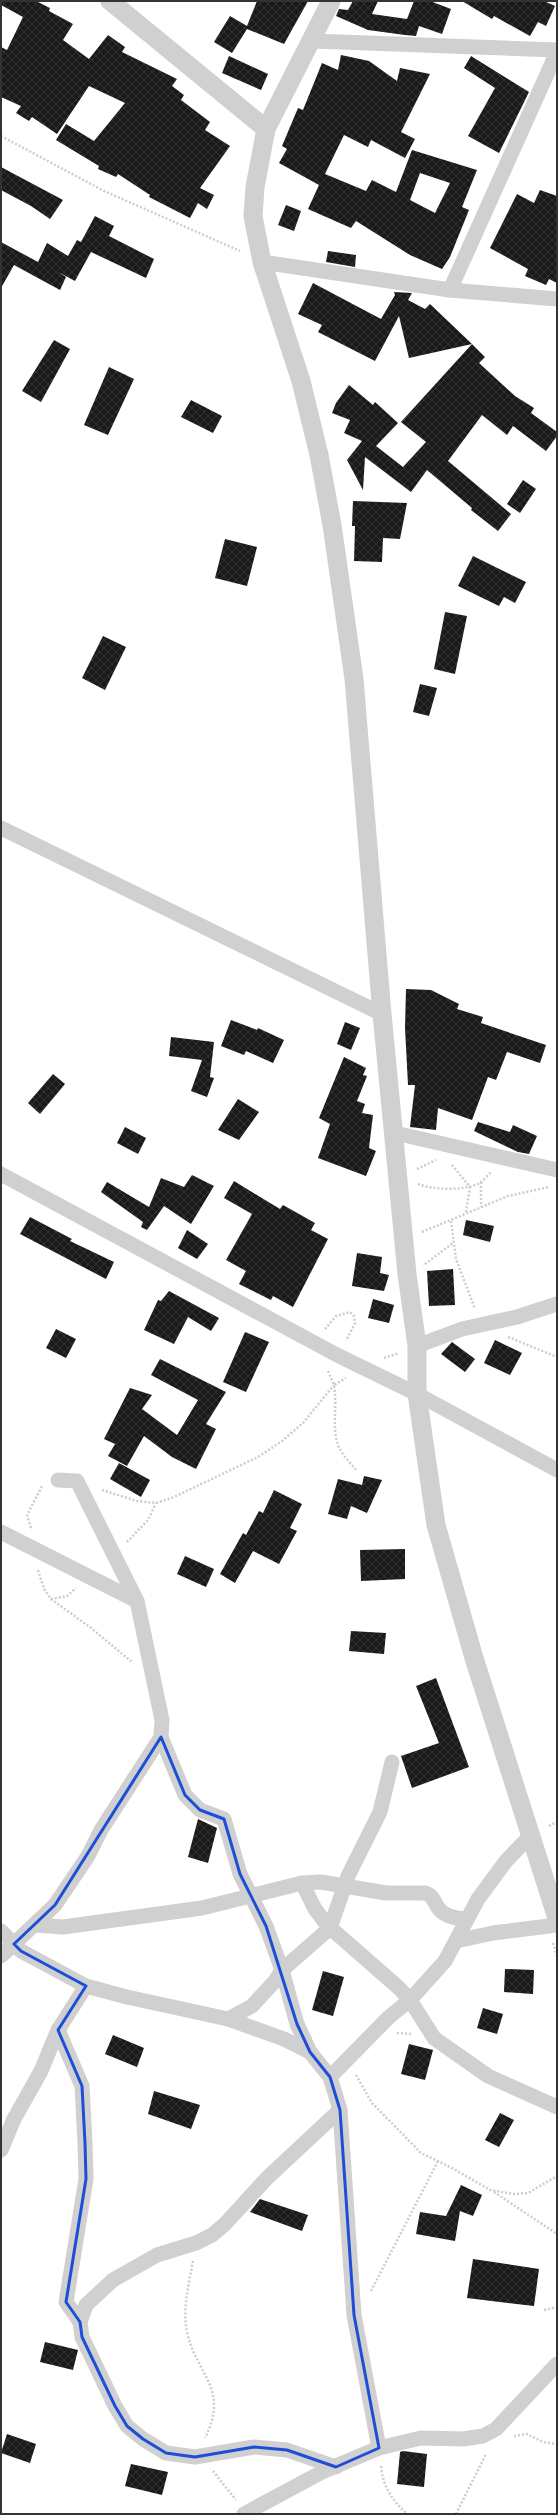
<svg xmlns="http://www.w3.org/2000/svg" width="558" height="2515" font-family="Arial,sans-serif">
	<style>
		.building { fill: url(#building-cross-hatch); fill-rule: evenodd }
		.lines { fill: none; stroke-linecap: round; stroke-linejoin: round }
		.path { stroke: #cdcdcd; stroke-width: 2.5; stroke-dasharray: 2 2; stroke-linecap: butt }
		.minor { stroke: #d0d0d0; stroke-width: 15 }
		.tertiary { stroke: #d0d0d0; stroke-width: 19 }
		.marked { fill: none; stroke: #1d4ed8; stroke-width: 3; stroke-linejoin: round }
	</style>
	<defs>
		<pattern id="building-cross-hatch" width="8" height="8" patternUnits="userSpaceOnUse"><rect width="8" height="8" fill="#1a1a1a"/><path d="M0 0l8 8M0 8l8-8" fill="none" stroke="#333"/></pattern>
	</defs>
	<rect width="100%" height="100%" fill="#fff"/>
	<g class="building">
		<path d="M1,1h35l14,7 -1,3 24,13 -10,16 26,19 19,-24 17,12 -3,5 55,27 -5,7 12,9 -3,5 29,22 -5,8 25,16 -30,42 14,7 -7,14 -9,-6 -8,15 -41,-21 1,-2 -32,-21 -2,3 -18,-8 1,-3 -43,-26 10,-16 28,17 31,-38 -36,-17 -32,48 -25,-17 -3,4 -13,-8 5,-7 -20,-9v-50l6,3 16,-33 -22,-12z"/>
		<path d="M257,1h51l-24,43 -37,-15 -15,24 -18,-11 16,-26 17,10z"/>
		<path d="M353,1h25l-6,13 35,5 7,-18h16l21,8 -9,25 -23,-8 -3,10 -11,-1 -37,-5 -32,-14 3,-7 9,1z"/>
		<path d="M462,1h82l11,5 -9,20 -8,-4 -8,14 -36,-20 -2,3z"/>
		<path d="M341,55l28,6 28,20 3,-13 30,6 -29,58 14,7 -10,19 -34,-18 -3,7 -24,-12 -19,39 41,17 6,-11 24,12 16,-42 65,20 -15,37 7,3 -19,47 -8,12 -32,-14 -54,-34 -5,7 -43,-19 11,-24 -40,-22 8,-14 -5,-3 16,-38 5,2 19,-47 16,7zM420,173l30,10 -15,30 -25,-13z"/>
		<path d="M229,56l39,18 -7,16 -39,-17z"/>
		<path d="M471,56l58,36 -30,61 -31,-17 27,-48 -31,-20z"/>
		<path d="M1,167l62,33 -13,19 -19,-13 -30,-16z"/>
		<path d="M540,190l17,6v87l-8,-4 -3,6 -21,-9 3,-7 -38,-21 27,-54 17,9z"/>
		<path d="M286,205l15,6 -7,20 -16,-6z"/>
		<path d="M95,216l19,10 -5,10 45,23 -8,19 -55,-26 -16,29 -17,-9 8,5 -6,13 -46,-25 -13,23v-46l37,20 9,-19 21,13 9,-16 4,2z"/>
		<path d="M328,251l28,4 -1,12 -29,-5z"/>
		<path d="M313,283l68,36 14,-24 -1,-3 18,1 -4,7 17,9 5,-5 42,40 -63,14 -10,-42 -24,45 -57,-29 4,-7 -24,-11z"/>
		<path d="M54,340l16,9 -29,53 -19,-11z"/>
		<path d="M472,344l13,13 -6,6 36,33 19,12 -3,5 26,19v4l-11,15 -33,-25 -6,9 -25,-20 -34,46 63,53 -13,17 -27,-21 1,-2 -45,-38 -16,22 -46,-35 -2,33 -16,-30 15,-19 -18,-8 6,-13 -18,-7 4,-10 13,-18 24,20 2,-3 23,21 -22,23 27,21 23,-25 -25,-20z"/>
		<path d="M109,367l25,12 -26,56 -24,-10z"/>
		<path d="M191,400l31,16 -9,17 -32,-16z"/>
		<path d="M523,480l13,9 -16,24 -13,-9z"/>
		<path d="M353,501l54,2 -7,36 -17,-1 -1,24 -28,-1 1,-35h-3z"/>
		<path d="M225,539l32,8 -10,39 -32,-8z"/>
		<path d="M473,556l53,26 -11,21 -11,-6 -5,9 -41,-20z"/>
		<path d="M445,612l22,4 -12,58 -21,-5z"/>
		<path d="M103,636l23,11 -21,43 -23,-12z"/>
		<path d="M420,684l17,4 -8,28 -16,-4z"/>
		<path d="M406,989l25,1 28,14 -2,5 26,8 -2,6 65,22 -6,18 -33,-11 -11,28 -8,-3 -16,43 -34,-12 -2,22 -26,-3 5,-42h-7l-3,-57z"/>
		<path d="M231,1020l26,10 1,-2 26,12 -11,23 -27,-12 -2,4 -23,-9z"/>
		<path d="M345,1022l15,6 -9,22 -14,-6z"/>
		<path d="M171,1037l43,5 -4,35 4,1 -7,19 -16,-6 11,-31 -33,-4z"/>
		<path d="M344,1057l22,11 -3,7 4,1 -10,25 8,3 -3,9 11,2 -4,33 7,3 -10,25 -48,-18 12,-34 -11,-6z"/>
		<path d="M53,1074l12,10 -25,30 -12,-11z"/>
		<path d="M238,1099l21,13 -20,28 -21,-10z"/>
		<path d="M478,1122l32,10 3,-7 24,11 -8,18 -11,-2 -44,-21z"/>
		<path d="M125,1127l21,11 -8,16 -21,-11z"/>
		<path d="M192,1175l22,11 -23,38 -27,-18 -17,24 -6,-3 2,-5 -42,-30 6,-10 42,25 12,-29 23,9z"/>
		<path d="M234,1181l46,28 3,-4 32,18 -4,7 17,9 -35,68 -20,-11 -2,4 -32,-16 7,-13 -20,-11 26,-46 -28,-16z"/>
		<path d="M30,1217l42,22 -2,2 44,21 -8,17 -86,-45z"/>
		<path d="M466,1220l28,6 -4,16 -27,-7z"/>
		<path d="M187,1230l21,14 -11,15 -19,-11z"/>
		<path d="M357,1253l25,4 -2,16 9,2 -5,16 -32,-5z"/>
		<path d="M453,1269l2,36 -26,1 -2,-35z"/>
		<path d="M169,1291l50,27 -8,13 -23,-14 -14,27 -30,-14 14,-30 3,1z"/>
		<path d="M373,1299l21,6 -5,18 -21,-5z"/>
		<path d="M56,1329l20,10 -10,19 -20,-10z"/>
		<path d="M245,1332l24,10 -23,50 -23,-10z"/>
		<path d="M495,1340l27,13 -12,22 -26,-12z"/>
		<path d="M452,1342l23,17 -10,13 -24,-18z"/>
		<path d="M160,1359l66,33 -20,32 10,5 -20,40 -24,-12 -28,-21 -17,30 -19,-10 7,-12 -11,-5 26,-51 22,7 -10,14 35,26 21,-35 -47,-25z"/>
		<path d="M119,1463l31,17 -9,17 -31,-18z"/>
		<path d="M364,1476l18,4 -15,33 -16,-7 -4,13 -19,-5 10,-35 24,6z"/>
		<path d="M274,1490l28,14 -12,24 7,3 -18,33 -26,-13 -18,32 -15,-9 23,-41 3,2 13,-24 4,2z"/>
		<path d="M405,1549v30l-44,2 -1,-31z"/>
		<path d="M185,1556l29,13 -8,18 -29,-13z"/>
		<path d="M351,1631l35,2 -2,21 -35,-3z"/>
		<path d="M436,1678l33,89 -57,21 -11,-32 38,-13 -23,-57z"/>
		<path d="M198,1819l19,9 -9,35 -20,-6z"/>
		<path d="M505,1969l29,1 -1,24 -29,-2z"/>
		<path d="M323,1971l21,6 -11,39 -21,-6z"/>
		<path d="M483,2008l20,6 -6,20 -20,-6z"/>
		<path d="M113,2035l31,13 -7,19 -32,-13z"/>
		<path d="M409,2044l24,6 -8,30 -24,-6z"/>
		<path d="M154,2091l46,14 -9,24 -43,-15z"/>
		<path d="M500,2113l14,7 -15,27 -14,-7z"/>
		<path d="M461,2185l21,10 -9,21 -13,-5 -5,30 -39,-7 4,-22 26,4z"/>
		<path d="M260,2199l48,16 -6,16 -52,-19z"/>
		<path d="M473,2259l66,10 -5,37 -67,-8z"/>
		<path d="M45,2342l33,8 -5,20 -33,-8z"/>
		<path d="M7,2434l29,10 -6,19 -29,-10z"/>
		<path d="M403,2451l24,3 -3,33 -27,-3 3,-32z"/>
		<path d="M131,2464l37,8 -6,23 -37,-9z"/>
	</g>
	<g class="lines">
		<g class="path">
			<path d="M1,136l103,55 136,60"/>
			<path d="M452,1165l18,22 -4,25"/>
			<path d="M417,1169l19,-9"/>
			<path d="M481,1182v25"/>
			<path d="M418,1184c16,6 46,7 62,-1 4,-3 8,-8 11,-11"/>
			<path d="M451,1221l5,38 19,50"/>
			<path d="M422,1232l86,-36 41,-9"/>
			<path d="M425,1264l28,-21"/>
			<path d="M325,1329l11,-13 14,-4 4,4 1,7 -9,18"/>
			<path d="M508,1337l49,20"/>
			<path d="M384,1358l15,-5"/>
			<path d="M328,1371l6,14 12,-7"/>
			<path d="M334,1386c4,20 -4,48 7,65 4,7 11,14 16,20"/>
			<path d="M102,1490l35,11 19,2 18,-6 84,-40 24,-16 21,-18 31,-38"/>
			<path d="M31,1528l-4,-13 15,-29"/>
			<path d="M127,1542l21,-22 8,-17"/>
			<path d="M38,1570l6,19 7,10 16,-3 9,-8"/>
			<path d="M51,1599l40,29 41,34"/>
			<path d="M549,1826l8,-4"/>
			<path d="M553,1943l4,13"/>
			<path d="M397,2033l15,1"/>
			<path d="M356,2075l16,28 49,50 31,15 38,22 24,4 14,-1 29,-17"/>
			<path d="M494,2192l63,42"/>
			<path d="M193,2261c-4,23 -11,48 -6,71 9,42 43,57 18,106"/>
			<path d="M371,2291l67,-130"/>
			<path d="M544,2310l13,-3"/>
			<path d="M514,2436l13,-2 16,8 14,2"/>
			<path d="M381,2466c2,21 11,34 26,48"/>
			<path d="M213,2471l23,29"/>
			<path d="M456,2514l30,-60"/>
		</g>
		<g class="minor">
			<path d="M313,41l244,9"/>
			<path d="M262,262l188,28 107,9"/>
			<path d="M450,290l107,-238"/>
			<path d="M1,828l381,186"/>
			<path d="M395,1133l162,37"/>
			<path d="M1,1174l336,181 80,39 140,76"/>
			<path d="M417,1346l45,-17 55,-12 40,-13"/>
			<path d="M58,1480l19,1 60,120 25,119 -1,17 24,58 15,15 24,9 16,55 26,52 16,44 15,54 13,28 20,25 10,33 14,205 25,133"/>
			<path d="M1,1532l136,69"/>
			<path d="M302,1883l13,26 12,16 72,63 11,12 24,38 54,38 69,31"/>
			<path d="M35,1925l28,2 139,-19 100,-25 19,-1 65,11h38c11,2 10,12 17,18 6,6 16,7 24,8"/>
			<path d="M1,1931l20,20 65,35 41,11 101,22 56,20 26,13"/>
			<path d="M456,1941l37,-8 64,-8"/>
			<path d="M1,1956l54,-51 33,-49 13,-26 60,-93"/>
			<path d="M228,2019l24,-13 23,-25 7,-11 48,-42 18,-52 32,-64 12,-50"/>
			<path d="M58,2030l24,56 3,57 1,36 -20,123 14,20"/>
			<path d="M330,2077l59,-60 21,-17 35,-39 33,-62 28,-38 26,-27"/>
			<path d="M1,2150l13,-31 27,-48 17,-41 28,-44"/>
			<path d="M336,2467l-49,-17 -33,-3 -59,10 -29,-4 -23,-14 -16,-13 -12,-20 -33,-69 -2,-15 6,-17 27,-25 44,-25 39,-12 16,-8 13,-11 42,-46 73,-68"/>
			<path d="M244,2514l80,-43 55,-23 42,-10 42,1 20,-3 13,-7 61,-65"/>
		</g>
		<g class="tertiary">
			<path d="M110,1l156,128"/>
			<path d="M331,1l-65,128 -11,58 -2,29 9,46 39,119 18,74 13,70 22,154 28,335 25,260 10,72v48l19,131 38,133 83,260"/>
		</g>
	</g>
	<path class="marked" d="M161,1737l24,58 15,15 24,9 16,55 26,52 31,98 13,28 20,25 10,33 14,205 25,133 -43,19 -49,-17 -33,-3 -59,10 -15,-2 -14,-2 -23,-14 -16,-13 -12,-20 -33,-69 -2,-15 -14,-20 20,-123 -1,-36 -3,-57 -24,-56 28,-44 -65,-35 -7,-7 41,-39z"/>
	<rect width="558" height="2515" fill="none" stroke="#333333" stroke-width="4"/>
</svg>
